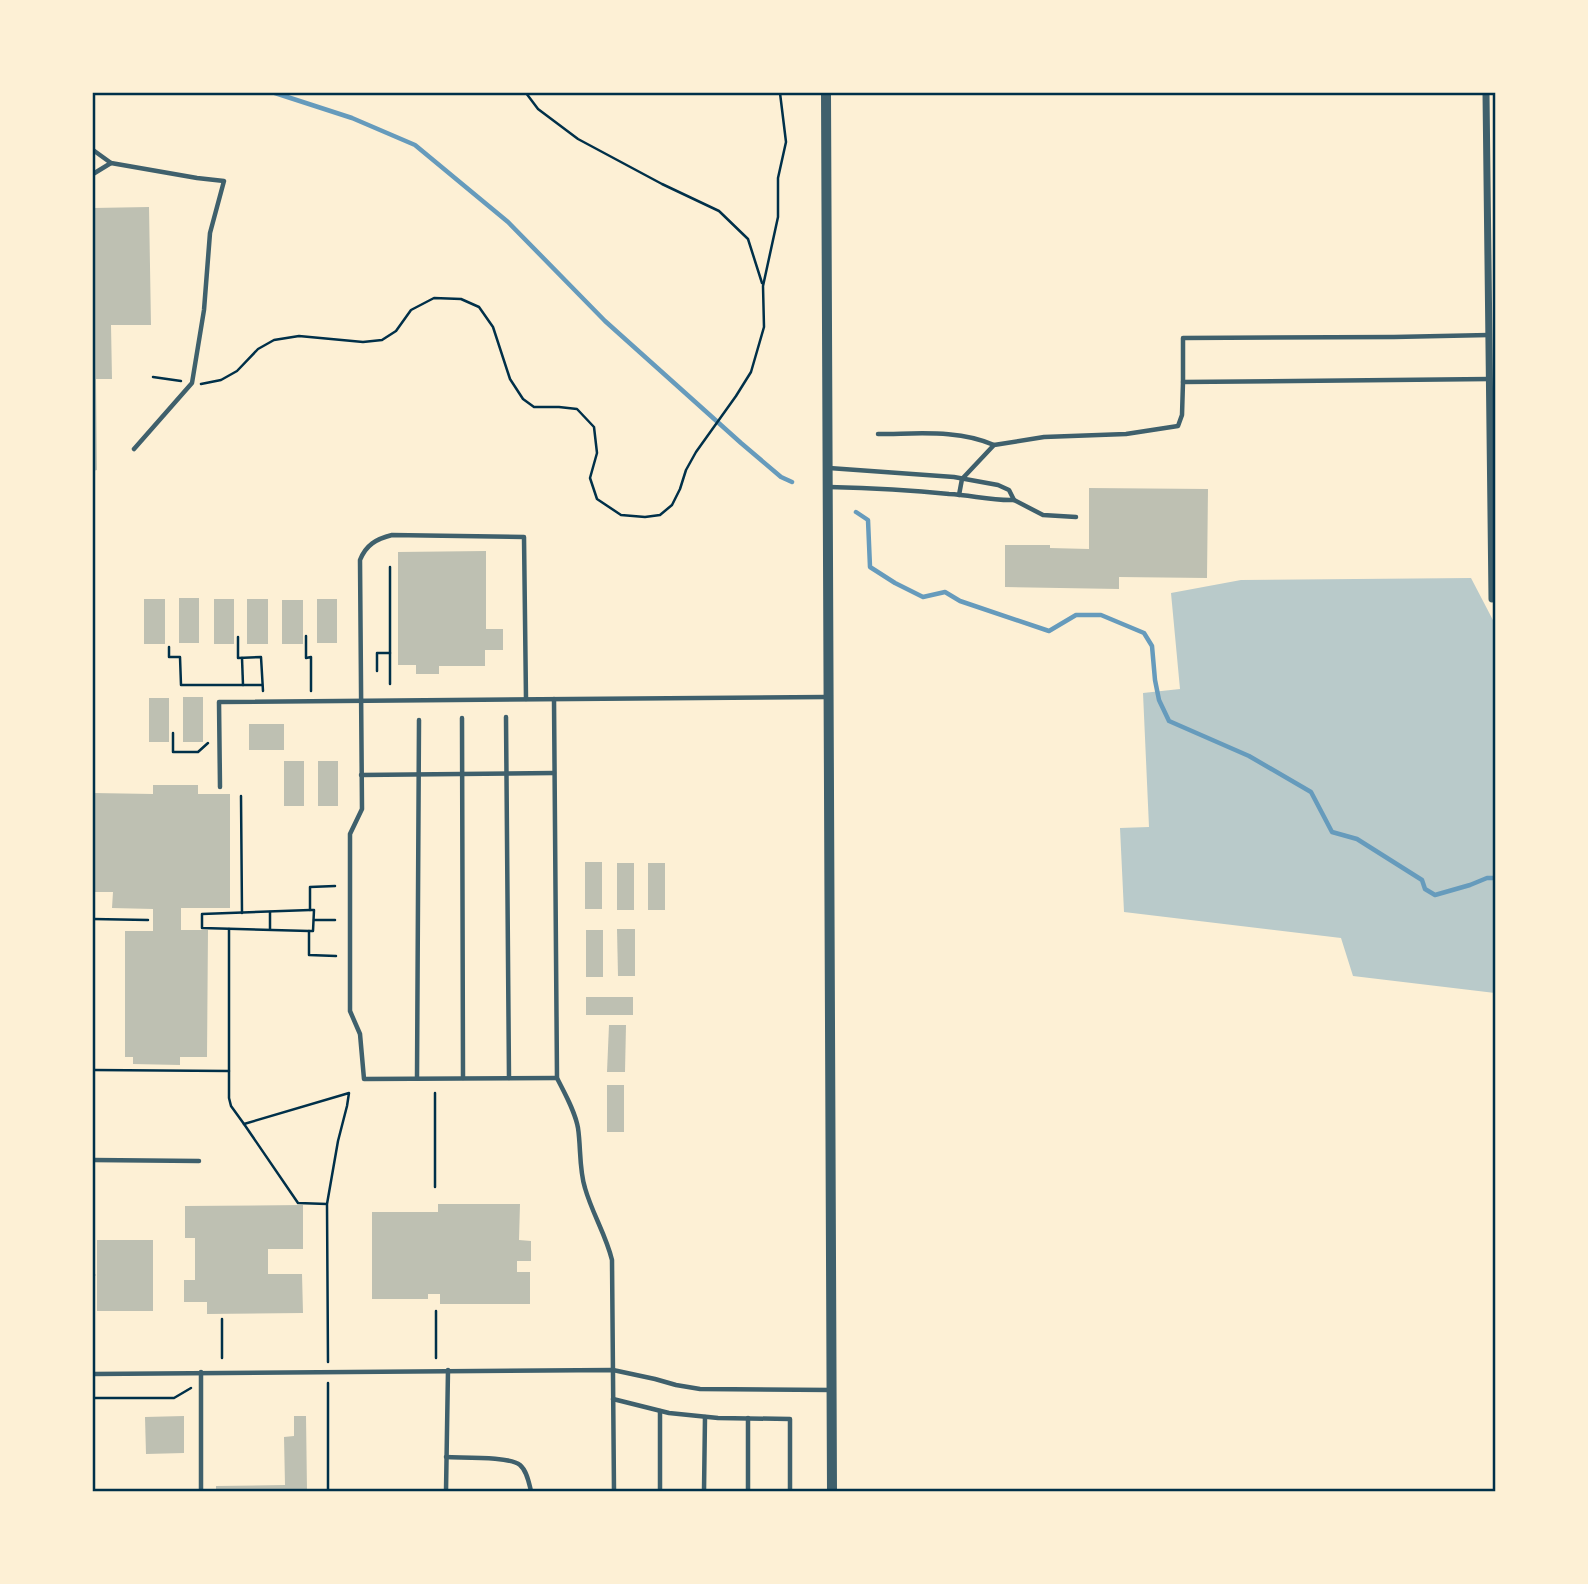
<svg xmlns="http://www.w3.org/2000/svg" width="1588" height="1584" font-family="'Roboto Condensed',sans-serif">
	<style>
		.green { fill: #b9caca }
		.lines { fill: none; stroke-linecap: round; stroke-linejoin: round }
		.stream { stroke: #669bbc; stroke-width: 4.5 }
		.building { fill: #bec0b2 }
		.path { stroke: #003049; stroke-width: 2.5 }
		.service { stroke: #3f606c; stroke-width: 4.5 }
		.minor { stroke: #3f606c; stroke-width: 7 }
		.tertiary { stroke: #3f606c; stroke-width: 10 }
		.neatline { fill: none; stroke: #003049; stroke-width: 2.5 }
	</style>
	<rect width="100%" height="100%" fill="#fdf0d5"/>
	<path class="green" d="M1471,578l24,46v369l-142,-17 -12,-38 -217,-26 -4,-84 29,-1 -6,-134 37,-4 -9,-96 70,-13z"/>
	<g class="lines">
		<g class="stream">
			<path d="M275,93l77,25 63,27 93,77 97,99 136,122 40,34 11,5"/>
			<path d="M856,512l12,8 2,47 25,16 28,14 22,-5 15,9 89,30 27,-16h25l43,18 8,13 3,34 4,20 10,21 80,35 62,36 21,40 25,7 65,41 3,9 10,6 35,-10 17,-7h8"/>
		</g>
	</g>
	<g class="building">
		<path d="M149,207l2,118h-40l1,54h-16l1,91 -4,1v-263z"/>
		<path d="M1089,488l119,1 -1,89 -88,-1v12l-114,-2v-42h45v3l39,1z"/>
		<path d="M486,551v78h17v21h-18v16h-46v8h-23v-9h-18v-113z"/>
		<rect x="179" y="598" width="20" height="45"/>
		<rect x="144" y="599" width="21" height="45"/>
		<rect x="214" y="599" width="20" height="45"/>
		<rect x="247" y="599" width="21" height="45"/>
		<rect x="317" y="599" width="20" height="44"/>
		<rect x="282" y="600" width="21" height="44"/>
		<rect x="183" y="697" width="20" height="45"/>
		<rect x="149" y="698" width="20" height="44"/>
		<rect x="249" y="724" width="35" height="26"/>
		<rect x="284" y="761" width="20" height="45"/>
		<rect x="318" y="761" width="20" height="45"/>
		<path d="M153,785h45v9h32v114h-49v22h27l-1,127h-27v8l-47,-1v-7h-8v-126h28v-22l-41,-1 1,-16h-20v-99l60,1z"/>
		<rect x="585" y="862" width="17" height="47"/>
		<rect x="617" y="863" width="17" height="47"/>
		<rect x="648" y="863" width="17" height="47"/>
		<path d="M617,929h18v47h-17z"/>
		<rect x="586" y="930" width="17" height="47"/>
		<rect x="586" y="997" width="47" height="18"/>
		<path d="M609,1025h17l-1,47h-18z"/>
		<rect x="607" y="1085" width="17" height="47"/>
		<path d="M438,1204h82l-1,36 12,1v20h-14v11h13v32h-90v-10h-12v5h-56v-87h66z"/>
		<path d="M303,1205v44h-35v25h34l1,39 -96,1v-12h-23v-22h11v-42h-10v-32z"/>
		<rect x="97" y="1240" width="56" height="71"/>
		<path d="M184,1416v37l-38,1 -1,-37z"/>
		<path d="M294,1416h12l1,75h-91v-5l69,-1 -1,-48 10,-1z"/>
	</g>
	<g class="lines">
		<g class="path">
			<path d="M526,93l12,16 40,30 84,45 57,27 29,28 14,44"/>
			<path d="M153,377l28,4"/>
			<path d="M201,384l20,-4 16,-9 21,-22 16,-9 25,-4 64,6 19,-2 14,-9 15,-21 23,-12 27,1 18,8 14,20 17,52 13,20 11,8h25l18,2 17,18 3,26 -7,25 7,21 24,16 24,2 15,-2 12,-10 8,-16 6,-19 10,-18 40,-56 15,-24 13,-45 -1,-41 15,-69v-39l8,-36 -6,-49"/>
			<path d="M306,636v22l5,-1v34"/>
			<path d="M238,637v21l23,-1 2,34"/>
			<path d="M169,647v10h11l1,28h81"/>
			<path d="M242,658l1,27"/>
			<path d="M377,671v-18h13v-86"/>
			<path d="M390,684v-31"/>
			<path d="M173,733v19h25l10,-9"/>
			<path d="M241,796l1,117"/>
			<path d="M335,886l-25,1v23h4l-1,21h-4v24l27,1"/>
			<path d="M93,919l55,1"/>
			<path d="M314,920h21"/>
			<path d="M229,929v169l2,8 13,18"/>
			<path d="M270,929v-17"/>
			<path d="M309,931l-107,-3v-14l108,-4"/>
			<path d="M93,1070l136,1"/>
			<path d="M435,1093v94"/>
			<path d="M327,1204l-29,-1 -54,-79 105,-31 -2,13 -9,35 -11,63 1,158"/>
			<path d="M93,1276l1,-1"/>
			<path d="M436,1311v47"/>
			<path d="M222,1319v39"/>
			<path d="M93,1398h81l17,-10"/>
			<path d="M328,1491v-108"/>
		</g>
		<g class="service">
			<path d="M93,150l18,13 86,15 27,3 -14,52 -6,77 -12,73 -58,66"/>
			<path d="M93,174l18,-11"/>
			<path d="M1183,382v-44l211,-1 95,-2"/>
			<path d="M878,434c39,0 80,-5 116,11"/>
			<path d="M829,468l125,9 44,8 11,5 5,10 29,15 33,2"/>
			<path d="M829,487c40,1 80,3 120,7 22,1 43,7 65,6"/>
			<path d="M959,495l3,-16 32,-34 50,-8 82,-3 52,-8 4,-11 1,-33 307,-3"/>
			<path d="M526,699l-2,-162 -132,-2c-16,4 -26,10 -32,25l2,249 -12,25v177l10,23 4,45 193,-1"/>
			<path d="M554,699l3,379c8,16 18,33 21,50 3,20 1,41 7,60 7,25 21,47 27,72l2,231"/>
			<path d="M506,717l3,361"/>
			<path d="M462,718l1,360"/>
			<path d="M361,775l193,-2"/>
			<path d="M220,787l-1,-85 607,-5"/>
			<path d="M417,1078l2,-358"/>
			<path d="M93,1160l106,1"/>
			<path d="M201,1372v119"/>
			<path d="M93,1374l520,-4 42,9 21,6 24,4 132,1"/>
			<path d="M613,1399l56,14 49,5 72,1v72"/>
			<path d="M748,1418v73"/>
			<path d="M446,1457c16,1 63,-1 74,8 7,6 9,18 11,26"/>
			<path d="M446,1491l2,-121"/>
			<path d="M660,1491v-80"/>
			<path d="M704,1491l1,-74"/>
		</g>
		<path class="minor" d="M1486,93l6,506"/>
		<path class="tertiary" d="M826,93l6,1398"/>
	</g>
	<rect width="1588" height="1584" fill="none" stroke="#fdf0d5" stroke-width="189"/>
	<rect x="94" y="94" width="1400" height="1396" class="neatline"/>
</svg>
